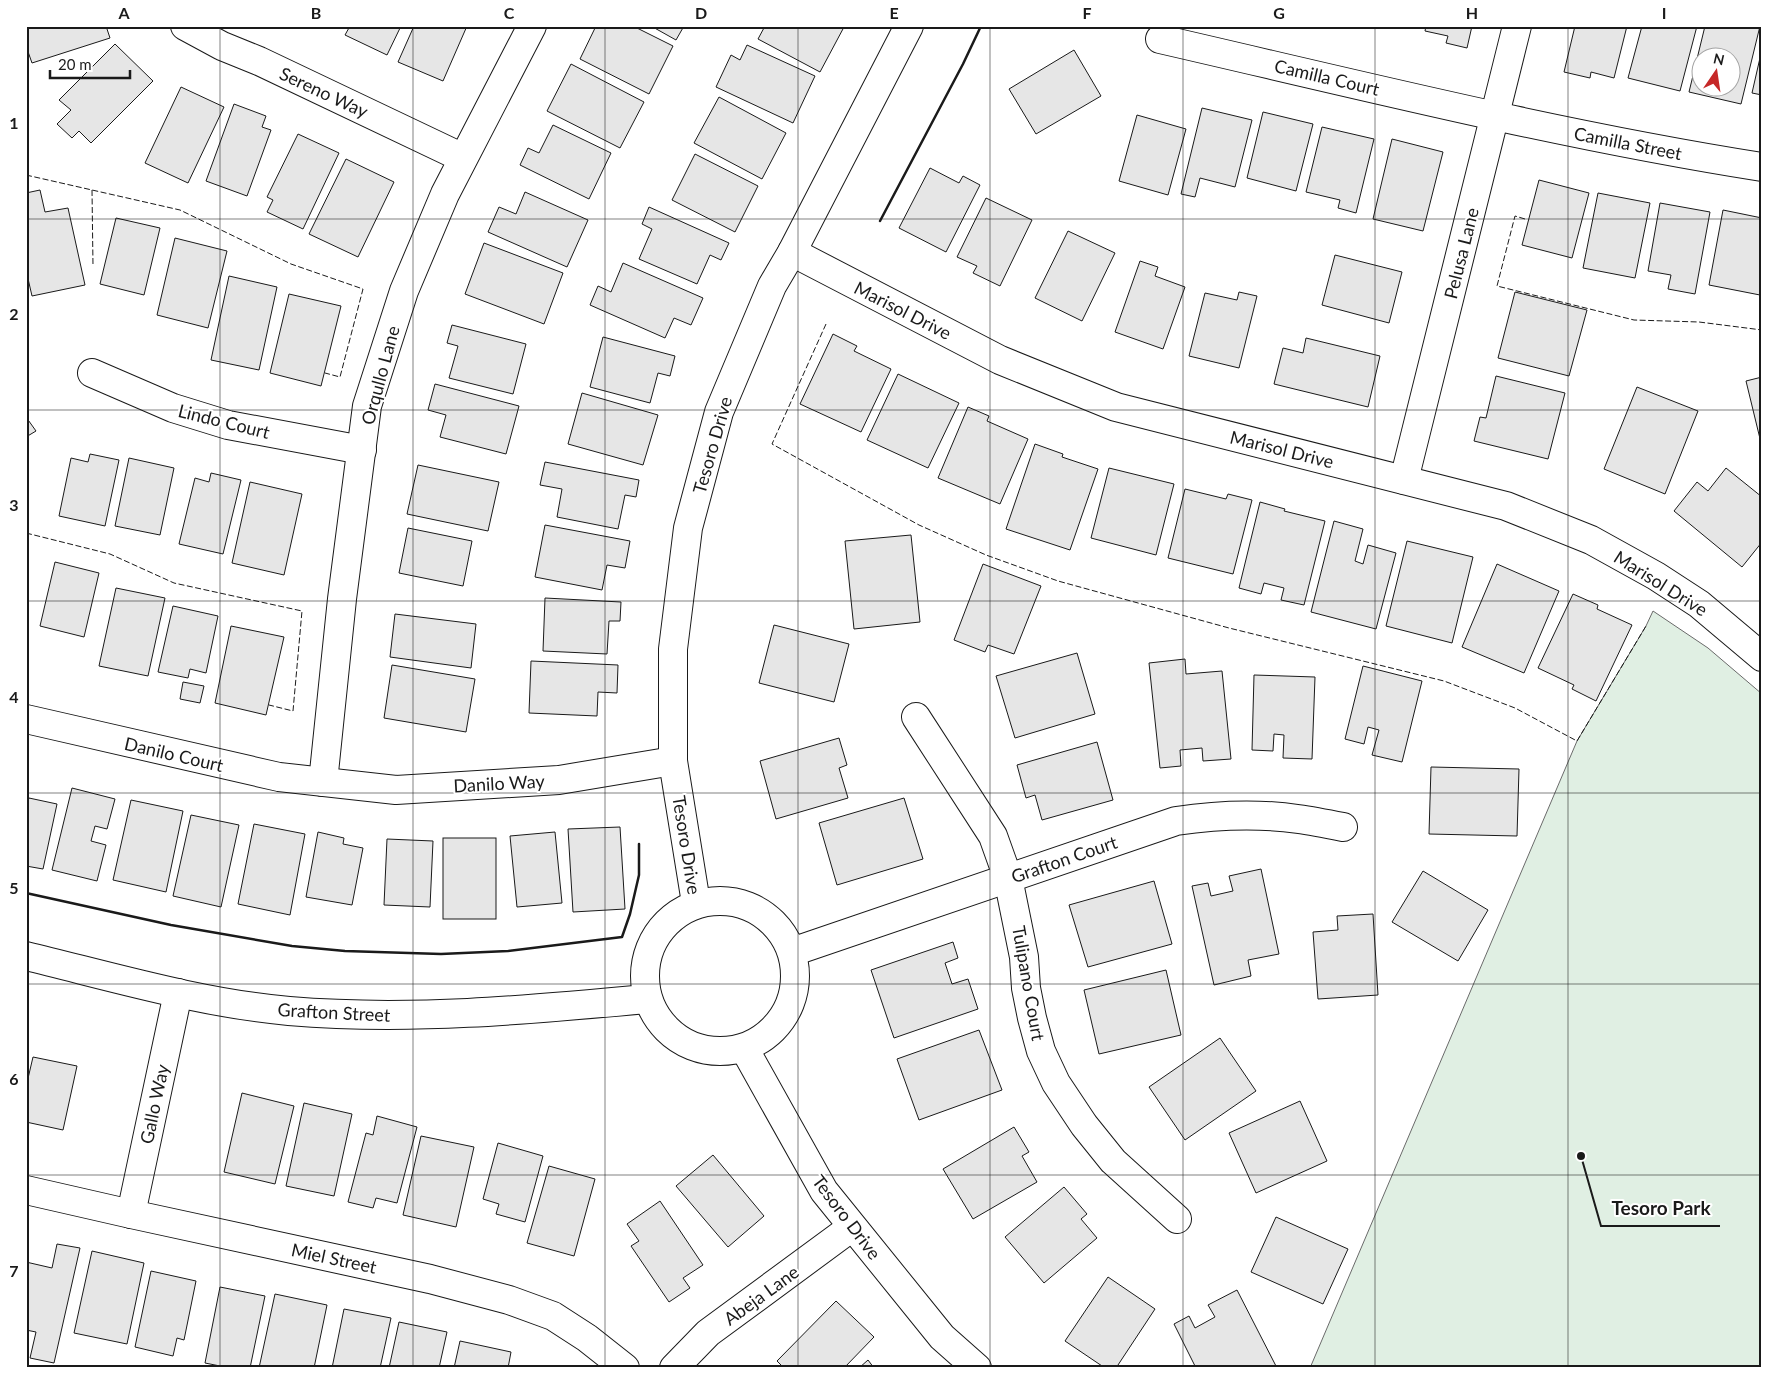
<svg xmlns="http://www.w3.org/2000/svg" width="1788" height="1394" font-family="Lato,sans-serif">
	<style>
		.green { fill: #e0efe3; stroke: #6a6a6a }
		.building { fill: #e6e6e6; stroke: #1a1a1a; fill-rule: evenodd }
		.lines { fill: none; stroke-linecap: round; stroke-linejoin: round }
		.minor-casing { stroke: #1a1a1a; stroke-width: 30 }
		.minor { stroke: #fff; stroke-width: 28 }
		.fence { stroke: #1a1a1a; stroke-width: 1; stroke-dasharray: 6 2.5; stroke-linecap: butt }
		.wall { stroke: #1a1a1a; stroke-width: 2.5 }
		.grid { fill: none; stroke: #1a1a1a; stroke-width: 1; stroke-opacity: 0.55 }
		.labels { text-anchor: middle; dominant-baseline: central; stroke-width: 4; stroke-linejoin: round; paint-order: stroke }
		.street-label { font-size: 18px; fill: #1a1a1a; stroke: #fff }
		.leader { fill: none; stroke: #1a1a1a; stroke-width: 2 }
		.callout-dot { fill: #1a1a1a; stroke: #fff; stroke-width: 2 }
		.callout-label { font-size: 19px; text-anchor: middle; font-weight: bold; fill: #1a1a1a; stroke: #fff; stroke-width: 4; stroke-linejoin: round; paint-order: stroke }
		.neatline { fill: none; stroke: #1a1a1a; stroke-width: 2 }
		.grid-label { font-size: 16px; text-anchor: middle; font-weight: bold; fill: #1a1a1a }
	</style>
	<rect width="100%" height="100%" fill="#fff"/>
	<path class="green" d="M1653,611l55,37 54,46v674h-452l267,-627 69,-115z"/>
	<g class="building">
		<path d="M26,26h80l4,12 -78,25 -6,-17z"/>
		<path d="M350,26h51l-14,29 -42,-20z"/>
		<path d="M414,26h53l-24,55 -45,-19z"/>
		<path d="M596,26h37l40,20 -24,48 -69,-35z"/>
		<path d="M651,26h33l-8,14z"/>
		<path d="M765,26h78l1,1 -24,45 -62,-33z"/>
		<path d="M1426,26h46l-5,22 -21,-5 2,-7 -23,-5z"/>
		<path d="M1575,26h52l-13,52 -23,-6 -1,6 -26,-6z"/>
		<path d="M1642,26h55l-17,65 -52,-13z"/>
		<path d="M1705,26h55l-19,78 -52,-12zM1700,58h30v30h-30z"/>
		<path d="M115,44l38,37 -62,62 -12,-12 -7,7 -15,-14 14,-14 -12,-10z"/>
		<path d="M747,45l68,31 -22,47 -77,-36 15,-32 9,5z"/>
		<path d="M1762,49v46l-10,-2z"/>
		<path d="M1074,50l27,46 -65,38 -27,-45z"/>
		<path d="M571,64l73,38 -24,46 -73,-37z"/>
		<path d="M181,87l43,20 -36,76 -43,-20z"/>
		<path d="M719,97l67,36 -24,46 -68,-36z"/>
		<path d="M234,104l32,12 -4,11 9,3 -24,66 -41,-15z"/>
		<path d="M1202,108l50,12 -17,67 -35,-9 -5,19 -14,-3z"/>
		<path d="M1263,112l50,12 -17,67 -49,-13z"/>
		<path d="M1137,115l49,14 -18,66 -49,-14z"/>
		<path d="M553,125l58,28 -22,46 -69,-34 8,-17 11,5z"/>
		<path d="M1322,127l52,12 -18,74 -18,-5 2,-8 -34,-8z"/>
		<path d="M298,134l41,19 -36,76 -36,-17 6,-12 -6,-3z"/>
		<path d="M1392,139l51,13 -20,79 -50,-12z"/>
		<path d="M695,154l63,32 -23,46 -63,-32z"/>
		<path d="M346,159l48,23 -36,75 -49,-23z"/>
		<path d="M930,168l29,15 4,-7 17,9 -34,67 -47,-24z"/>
		<path d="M1539,180l50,13 -17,65 -50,-13z"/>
		<path d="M40,190l5,22 23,-4 17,77 -53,11 -6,-26v-77z"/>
		<path d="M525,192l63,28 -21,47 -79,-35 11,-25 17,7z"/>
		<path d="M1598,193l52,10 -15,75 -52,-10z"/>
		<path d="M986,198l46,22 -32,66 -27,-13 4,-7 -20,-9z"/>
		<path d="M1660,203l50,9 -15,82 -27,-5 3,-14 -23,-4z"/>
		<path d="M649,207l80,36 -8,17 -11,-5 -13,29 -58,-25 13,-30 -10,-5z"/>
		<path d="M1723,210l39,8v68l-2,9 -51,-10z"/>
		<path d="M116,218l44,10 -16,67 -44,-11z"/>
		<path d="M1068,231l47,22 -33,68 -47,-23z"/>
		<path d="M175,238l52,13 -19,77 -51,-13z"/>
		<path d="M484,243l79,30 -19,51 -79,-30z"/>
		<path d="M1335,255l67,17 -13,51 -67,-18z"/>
		<path d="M1140,261l18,6 -3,9 30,11 -22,62 -48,-17z"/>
		<path d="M623,263l80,35 -12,27 -17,-7 -9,20 -75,-33 8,-19 13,6z"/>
		<path d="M229,276l48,11 -18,83 -48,-10z"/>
		<path d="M1239,292l18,4 -18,72 -50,-12 16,-63 32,7z"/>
		<path d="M1515,292l72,18 -18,66 -71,-18z"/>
		<path d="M289,294l52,12 -20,80 -51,-13z"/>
		<path d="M452,325l74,19 -13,50 -64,-16 9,-32 -11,-3z"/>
		<path d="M833,334l24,12 -3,5 37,18 -30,63 -61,-28z"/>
		<path d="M603,337l72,19 -5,20 -12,-3 -8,30 -60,-16z"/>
		<path d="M1306,338l74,18 -12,51 -94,-23 9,-36 20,5z"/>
		<path d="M898,374l61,29 -31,65 -61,-28z"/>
		<path d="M1496,376l69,17 -17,66 -74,-18 6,-24 6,1z"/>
		<path d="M1762,377v70l-16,-66z"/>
		<path d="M435,384l84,22 -13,48 -66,-17 6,-22 -18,-5z"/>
		<path d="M1637,387l61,24 -33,83 -61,-25z"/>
		<path d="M582,393l76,22 -15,50 -75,-21z"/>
		<path d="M968,407l21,9 -2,5 41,18 -28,65 -62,-26z"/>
		<path d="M26,417l10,14 -10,6z"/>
		<path d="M1035,444l28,10 -1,3 36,12 -28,81 -64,-21z"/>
		<path d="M90,454l29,6 -14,66 -46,-10 12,-58 17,4z"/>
		<path d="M129,458l45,10 -14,67 -45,-9z"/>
		<path d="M545,462l94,18 -3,17 -11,-2 -7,34 -61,-12 5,-28 -22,-4z"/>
		<path d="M418,465l81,17 -11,49 -81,-17z"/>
		<path d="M1109,468l65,16 -18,71 -65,-17z"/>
		<path d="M1726,468l36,29v45l-20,25 -68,-56 23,-29 11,9z"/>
		<path d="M211,473l30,7 -18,74 -44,-10 16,-66 14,4z"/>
		<path d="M250,482l52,12 -18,81 -52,-12z"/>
		<path d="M1185,489l41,10 2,-5 24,6 -19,74 -65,-16z"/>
		<path d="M1260,502l25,7 -1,2 41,10 -21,84 -23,-5 3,-12 -20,-5 -3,11 -22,-6z"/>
		<path d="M1334,521l29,8 -8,32 8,3 5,-19 28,8 -20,76 -65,-17z"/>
		<path d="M545,525l85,16 -5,27 -18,-3 -5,25 -67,-13z"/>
		<path d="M408,528l64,13 -9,45 -64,-13z"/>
		<path d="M911,535l9,87 -66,7 -9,-88z"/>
		<path d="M1407,541l66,16 -21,86 -66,-17z"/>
		<path d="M55,562l44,11 -15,64 -44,-11z"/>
		<path d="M983,564l58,22 -27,68 -26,-9 -3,7 -31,-12z"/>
		<path d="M1497,564l62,27 -35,82 -62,-26z"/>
		<path d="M116,588l49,10 -17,78 -49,-10z"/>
		<path d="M1573,594l25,11 -1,4 35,16 -36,76 -24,-12 2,-4 -36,-17z"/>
		<path d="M545,598l76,4 -1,19h-11l-2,33 -64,-3z"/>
		<path d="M173,606l45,10 -12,57 -16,-4 -2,9 -30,-6z"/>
		<path d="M395,614l81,10 -5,44 -81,-11z"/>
		<path d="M774,625l75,19 -15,58 -75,-19z"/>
		<path d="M231,626l53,11 -18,78 -51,-12z"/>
		<path d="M1077,653l18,61 -80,24 -19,-62z"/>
		<path d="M1185,659l1,15 36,-3 9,88 -28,2 -1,-13 -22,2 1,16 -21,2 -11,-105z"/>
		<path d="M531,661l87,4 -1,28 -19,-1 -1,24 -68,-3z"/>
		<path d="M392,665l83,14 -9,53 -82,-14z"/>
		<path d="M1363,666l59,15 -20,81 -30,-7 7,-25 -11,-3 -4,17 -19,-5z"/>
		<path d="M1254,675l61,2 -3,82 -29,-1 1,-23 -10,-1 -1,17 -21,-1z"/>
		<path d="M183,682l21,4 -4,17 -20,-4z"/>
		<path d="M839,738l8,27 -8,3 9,30 -72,21 -16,-58z"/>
		<path d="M1097,742l16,58 -71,20 -7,-25 -9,3 -9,-33z"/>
		<path d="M1431,767l88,2 -2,67 -88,-2z"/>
		<path d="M72,788l43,11 -8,30 -12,-3 -4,15 15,4 -9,36 -45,-11z"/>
		<path d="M29,798l28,6 -14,65 -17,-3v-61z"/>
		<path d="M904,798l19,61 -86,26 -18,-62z"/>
		<path d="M131,800l52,11 -17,81 -53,-12z"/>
		<path d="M191,815l48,10 -18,82 -48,-11z"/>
		<path d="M254,824l51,10 -15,81 -52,-11z"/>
		<path d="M620,827l5,82 -52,3 -5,-83z"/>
		<path d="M318,832l26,6 -1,6 20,4 -11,57 -46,-8z"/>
		<path d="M555,832l7,71 -45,4 -7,-71z"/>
		<rect x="443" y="838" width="53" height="81"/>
		<path d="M387,839l46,2 -3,66 -46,-2z"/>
		<path d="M1261,869l18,85 -31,6 3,16 -37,9 -22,-99 16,-3 3,13 22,-5 -4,-15z"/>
		<path d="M1423,871l65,39 -30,51 -66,-39z"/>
		<path d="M1154,881l18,63 -84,23 -19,-62z"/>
		<path d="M1373,914l5,81 -60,4 -5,-67 25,-2 -1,-14z"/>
		<path d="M953,942l5,16 -13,5 7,21 16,-5 10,30 -84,29 -23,-68z"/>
		<path d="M1166,970l15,65 -82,19 -15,-64z"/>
		<path d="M979,1030l23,60 -83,30 -22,-61z"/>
		<path d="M1220,1038l36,53 -71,49 -36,-53z"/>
		<path d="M33,1057l44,9 -14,64 -37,-8v-35z"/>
		<path d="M242,1093l52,13 -19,78 -51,-12z"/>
		<path d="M1300,1101l27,60 -71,32 -27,-60z"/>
		<path d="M304,1103l48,11 -18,82 -48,-10z"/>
		<path d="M377,1116l40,11 -20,76 -21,-5 -3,10 -25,-6 18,-69 7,2z"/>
		<path d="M1014,1127l15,25 -7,4 15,26 -64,37 -30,-50z"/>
		<path d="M421,1136l53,11 -18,80 -53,-12z"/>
		<path d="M498,1143l45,13 -18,66 -29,-8 3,-10 -16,-5z"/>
		<path d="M713,1155l51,61 -36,31 -52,-61z"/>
		<path d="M549,1166l46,13 -21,77 -47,-13z"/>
		<path d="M1064,1187l23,27 -6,5 16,19 -53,45 -39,-46z"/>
		<path d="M660,1201l43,64 -20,13 7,10 -21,14 -38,-56 8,-5 -12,-17z"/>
		<path d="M1276,1217l72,32 -25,55 -72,-32z"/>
		<path d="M57,1244l23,4 -26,115 -24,-5 6,-26 -10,-2v-68l26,6z"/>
		<path d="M92,1251l52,12 -17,81 -53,-11z"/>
		<path d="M151,1271l45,10 -12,59 -7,-2 -4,18 -38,-9z"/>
		<path d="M1108,1277l47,32 -39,59h-11l-40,-27z"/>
		<path d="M220,1287l45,9 -15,72h-20l-25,-5z"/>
		<path d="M1237,1290l40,78h-81l-22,-44 15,-8 6,12 20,-11 -7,-12z"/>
		<path d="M275,1294l52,11 -13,63h-55z"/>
		<path d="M836,1301l38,36 -30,31h-60l-7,-7z"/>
		<path d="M344,1309l47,9 -11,50h-48z"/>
		<path d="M399,1322l48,10 -8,36h-50z"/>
		<path d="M460,1341l51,11 -3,16h-54z"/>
		<path d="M868,1360l6,8h-15z"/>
	</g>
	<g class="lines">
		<defs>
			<g id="minor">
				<path d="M185,26l37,20 37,15 204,97"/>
				<path d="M1160,39c200,46 399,96 602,128"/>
				<path d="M792,252l208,108 116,47 390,99 85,34 65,36 43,28 63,53"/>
				<path d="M92,373l81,35 55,17 134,25"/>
				<path d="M1404,480l113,-454"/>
				<path d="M916,717l77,119 15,42 16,79 2,31 6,30 9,33 15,32 28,42 29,36 64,58"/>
				<path d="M26,719l253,58 117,13 163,-10 114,-19"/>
				<path d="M323,782l19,-183 25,-193 37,-115 41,-97 87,-168"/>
				<circle cx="720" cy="976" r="75"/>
				<path d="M696,903l-23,-142v-112l15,-121 31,-116 53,-126 20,-34 117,-226"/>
				<path d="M792,952l384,-131c40,-6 81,-8 122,-2 15,2 30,5 45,8"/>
				<path d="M26,956c87,21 174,47 263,55 119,10 239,-1 358,-12"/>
				<path d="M744,1048l80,143 118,146 35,31"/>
				<path d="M26,1190l105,24 299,65 79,21 44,16 34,22 38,30"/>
				<path d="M131,1214l47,-221"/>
				<path d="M674,1368l34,-35 144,-106"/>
			</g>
		</defs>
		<use href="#minor" class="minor-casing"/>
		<use href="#minor" class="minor"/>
		<g class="fence">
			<path d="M26,175l154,35 111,54 72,25 -23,88 -15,-4"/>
			<path d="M92,190l1,76"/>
			<path d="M1525,219l-10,-3 -18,70 137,34 65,2 63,8"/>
			<path d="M826,324l-54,120 147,81 67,30 72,26 171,47 215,53 71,27 62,33 69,-115"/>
			<path d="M26,533l84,21 64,29 128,28 -9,100 -24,-6"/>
		</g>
		<g class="wall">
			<path d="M880,221l83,-157 18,-38"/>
			<path d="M26,893l145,32 121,21 53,5 96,3 67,-3 114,-14 8,-23 9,-39v-31"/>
		</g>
	</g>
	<path class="grid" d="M220,26v1342M413,26v1342M605,26v1342M798,26v1342M990,26v1342M1183,26v1342M1375,26v1342M1568,26v1342M26,219h1736M26,410h1736M26,601h1736M26,793h1736M26,984h1736M26,1175h1736"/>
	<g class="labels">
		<g class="street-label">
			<text transform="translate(1327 77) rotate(13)">Camilla Court</text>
			<text transform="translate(324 92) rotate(25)">Sereno Way</text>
			<text transform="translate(1628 143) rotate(11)">Camilla Street</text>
			<text transform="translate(1461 253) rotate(-76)">Pelusa Lane</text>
			<text transform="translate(903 310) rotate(27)">Marisol Drive</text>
			<text transform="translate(380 375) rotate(-75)">Orqullo Lane</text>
			<text transform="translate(224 421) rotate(14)">Lindo Court</text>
			<text transform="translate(712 445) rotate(-74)">Tesoro Drive</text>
			<text transform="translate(1282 449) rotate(14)">Marisol Drive</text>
			<text transform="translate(1661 583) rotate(32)">Marisol Drive</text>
			<text transform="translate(174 754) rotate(13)">Danilo Court</text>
			<text transform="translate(499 783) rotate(-3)">Danilo Way</text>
			<text transform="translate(687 845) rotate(81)">Tesoro Drive</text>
			<text transform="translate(1064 859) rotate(-19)">Grafton Court</text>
			<text transform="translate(1029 983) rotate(80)">Tulipano Court</text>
			<text transform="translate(334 1012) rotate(3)">Grafton Street</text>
			<text transform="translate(154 1104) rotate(-78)">Gallo Way</text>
			<text transform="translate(847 1217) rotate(53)">Tesoro Drive</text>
			<text transform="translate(334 1258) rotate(12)">Miel Street</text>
			<text transform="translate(761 1295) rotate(-36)">Abeja Lane</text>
		</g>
	</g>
	<path class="leader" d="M1581 1156L1601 1226H1720"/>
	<circle class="callout-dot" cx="1581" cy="1156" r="5"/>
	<g class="callout-label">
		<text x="1661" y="1215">Tesoro Park</text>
	</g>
	<rect width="1788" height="1394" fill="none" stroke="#ffffff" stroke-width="55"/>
	<g transform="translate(1716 72) rotate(13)"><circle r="24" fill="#ffffff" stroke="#a3a3a3"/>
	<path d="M0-4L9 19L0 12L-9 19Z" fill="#c62828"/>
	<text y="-8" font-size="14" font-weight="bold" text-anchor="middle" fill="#1a1a1a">N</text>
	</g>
	<path d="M50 70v8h80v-8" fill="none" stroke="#1a1a1a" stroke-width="2.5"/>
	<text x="58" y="70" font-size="15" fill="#1a1a1a" stroke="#ffffff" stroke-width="4" paint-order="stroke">20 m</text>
	<rect x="28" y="28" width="1732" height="1338" class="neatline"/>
	<g class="grid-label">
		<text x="124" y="19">A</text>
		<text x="316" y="19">B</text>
		<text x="509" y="19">C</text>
		<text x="701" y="19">D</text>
		<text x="894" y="19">E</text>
		<text x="1087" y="19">F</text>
		<text x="1279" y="19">G</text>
		<text x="1472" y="19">H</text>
		<text x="1664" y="19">I</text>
		<text x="14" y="129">1</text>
		<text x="14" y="320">2</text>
		<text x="14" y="511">3</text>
		<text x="14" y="703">4</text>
		<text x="14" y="894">5</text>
		<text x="14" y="1085">6</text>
		<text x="14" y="1277">7</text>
	</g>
</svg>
